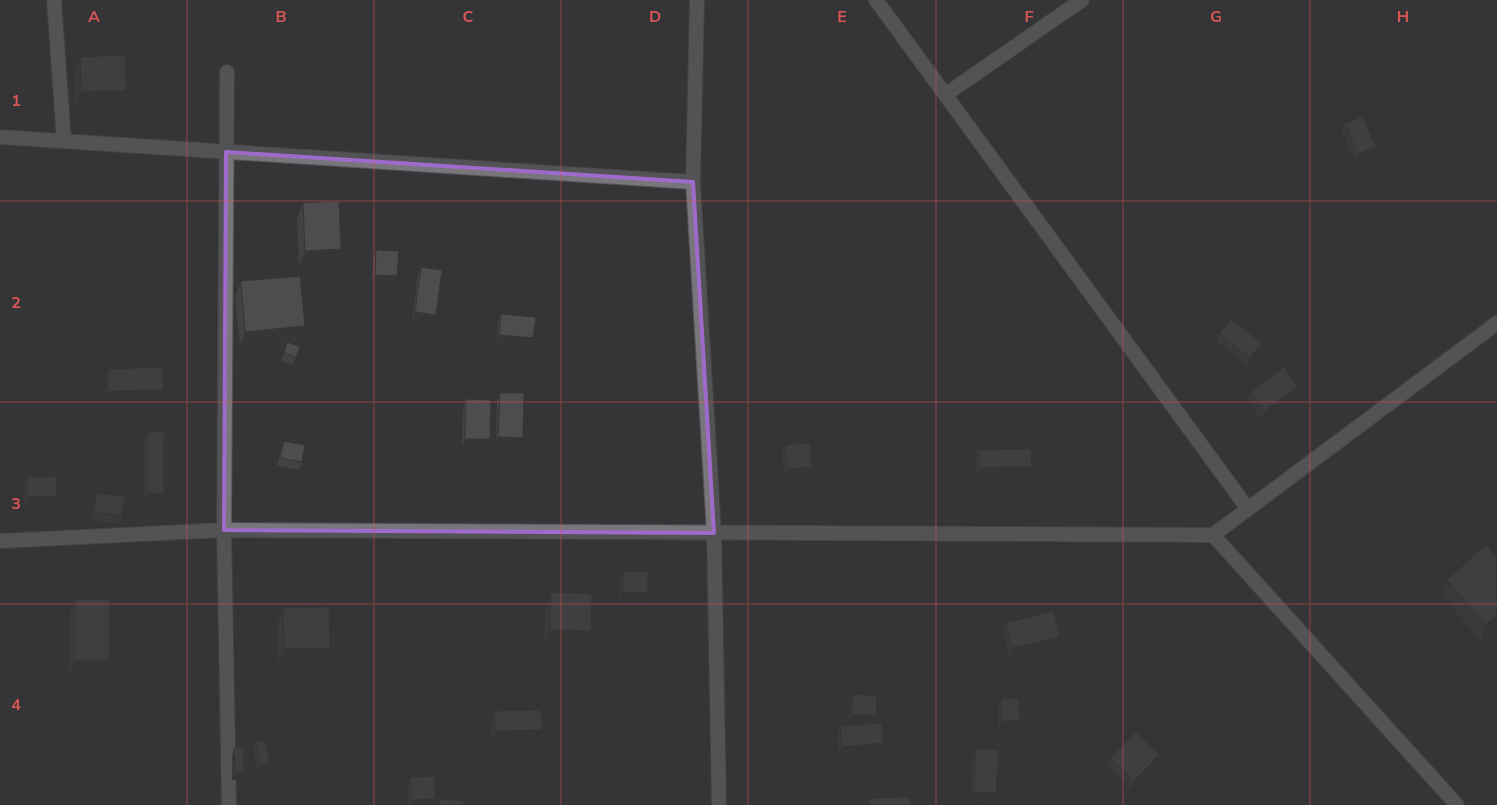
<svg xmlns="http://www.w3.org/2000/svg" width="1497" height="805" font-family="Mulish,sans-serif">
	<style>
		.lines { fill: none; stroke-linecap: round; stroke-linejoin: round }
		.minor-casing { stroke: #545255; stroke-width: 16 }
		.minor { stroke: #78767a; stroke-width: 14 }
		.wall { fill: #424144 }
		.shaded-wall { fill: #363537 }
		.building { fill: #4d4c4f; stroke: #363537 }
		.marked { fill: none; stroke: #9e6bcb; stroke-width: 4; stroke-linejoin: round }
		.grid { fill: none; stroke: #d85656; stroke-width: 1; stroke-opacity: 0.55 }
		.grid-label { font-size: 16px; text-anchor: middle; font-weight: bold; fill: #d85656; stroke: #353437; stroke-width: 4; stroke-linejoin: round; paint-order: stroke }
	</style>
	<rect width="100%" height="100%" fill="#353437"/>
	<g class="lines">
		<defs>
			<g id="minor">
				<path d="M54,0l10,141"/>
				<path d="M697,0l-4,182 21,351 5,272"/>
				<path d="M876,0l372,509"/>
				<path d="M227,72l-3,458 5,275"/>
				<path d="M945,95l137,-95"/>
				<path d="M0,137l693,45"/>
				<path d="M1213,535l244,270"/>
				<path d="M0,541l224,-11 989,5 284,-212"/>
			</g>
		</defs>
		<use href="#minor" class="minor-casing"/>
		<use href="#minor" class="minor"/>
	</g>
	<g class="wall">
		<path d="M80,57l40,49 -45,1 -1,-35z"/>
		<path d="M1345,124l28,31 -17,7 -14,-30z"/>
		<path d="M303,203l33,61 -37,2 -2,-48z"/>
		<path d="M376,250l21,26 -3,8 -22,-1 1,-25z"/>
		<path d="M421,267l15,48 -3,8 -21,-3 6,-45z"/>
		<path d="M241,281l64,45 -6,15 -59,6 -5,-50z"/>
		<path d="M501,314l29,32 -33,-3 1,-21z"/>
		<path d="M1219,333l43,10 -3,8 -11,15 -32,-25z"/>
		<path d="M287,342l13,5 -7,18 -12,-4z"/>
		<path d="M108,369l53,29 -54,1 -1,-22z"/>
		<path d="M1251,392l44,3 -33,24 -14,-19z"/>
		<path d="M500,393l20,53 -24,-1 1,-44z"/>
		<path d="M466,399l24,40 -3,8h-25l1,-40z"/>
		<path d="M147,432l15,70 -18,-1v-61z"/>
		<path d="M284,441l18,21 -3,8 -22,-4 4,-17z"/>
		<path d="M785,445l24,30 -24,2 -3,-24z"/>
		<path d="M978,450l51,25 -52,1 -2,-18z"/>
		<path d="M27,477l30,19 -3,8 -29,1 -1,-20z"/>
		<path d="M97,493l25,23 -3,8 -28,-4 3,-19z"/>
		<path d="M623,572l22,29h-25v-21z"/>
		<path d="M1447,580l50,46 -16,14 -40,-45z"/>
		<path d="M551,592l34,54 -41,-1 2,-38z"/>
		<path d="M75,599l34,62 -6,15h-34v-62z"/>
		<path d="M283,608l47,40 -6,15 -46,1 -1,-40z"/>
		<path d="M1006,623l54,14 -3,8 -48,11 -6,-25z"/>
		<path d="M853,694l23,22 -3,8 7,27 -41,4 -2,-21 3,-8 33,-2 -24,-2 2,-20z"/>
		<path d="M1001,699l16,30h-18l-1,-22z"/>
		<path d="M494,711l45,27 -47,1 -1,-20z"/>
		<path d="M256,741l11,31 -9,2 -5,-25z"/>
		<path d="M234,748l10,24 -3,8h-9v-24z"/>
		<path d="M976,748l20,45 -3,8 -23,-1 3,-44z"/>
		<path d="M1159,755l-3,8 -26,26 -23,-23 3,-8z"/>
		<path d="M410,777l23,28h-25l-1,-20z"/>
	</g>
	<g class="shaded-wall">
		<path d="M126,91l-6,15 -45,1 6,-15z"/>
		<path d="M1376,147l-3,8 -17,7 2,-8z"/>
		<path d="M341,249l-5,15 -37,2 6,-15z"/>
		<path d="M375,275l22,1 -3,8 -22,-1z"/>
		<path d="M415,312l21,3 -3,8 -21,-3z"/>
		<path d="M305,326l-6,15 -59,6 5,-15z"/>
		<path d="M499,335l34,3 -3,8 -33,-3z"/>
		<path d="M1262,343l-3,8 -11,15 2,-8z"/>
		<path d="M1298,387l-3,8 -33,24 3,-8z"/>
		<path d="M164,390l-3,8 -54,1 2,-8z"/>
		<path d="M498,437l25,1 -3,8 -24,-1z"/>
		<path d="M465,439h25l-3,8h-25z"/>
		<path d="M812,467l-3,8 -24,2 3,-8z"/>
		<path d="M1032,467l-3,8 -52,1 3,-8z"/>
		<path d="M147,493l17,1 -2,8 -18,-1z"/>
		<path d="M57,496l-3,8 -29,1 3,-8z"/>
		<path d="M623,593h25l-3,8h-25z"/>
		<path d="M1497,615v11l-16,14 5,-15z"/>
		<path d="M550,630l41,1 -6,15 -41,-1z"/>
		<path d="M1060,637l-3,8 -48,11 3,-8z"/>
		<path d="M330,648l-6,15 -46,1 6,-15z"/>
		<path d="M74,661h35l-6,15h-34z"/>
		<path d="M852,714l24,2 -3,8 -24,-2z"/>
		<path d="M1002,721h18l-3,8h-18z"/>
		<path d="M542,730l-3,8 -47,1 3,-8z"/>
		<path d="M883,743l-3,8 -41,4 3,-8z"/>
		<path d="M1159,755l-3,8 -26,26 3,-8z"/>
		<path d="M270,764l-3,8 -9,2 2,-8z"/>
		<path d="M235,772h9l-3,8h-9z"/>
		<path d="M973,792l23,1 -3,8 -23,-1z"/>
		<path d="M436,799l-3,6h-24l2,-5z"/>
	</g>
	<g class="building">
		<path d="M125,55l1,36 -45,1 -1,-35z"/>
		<path d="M1362,116l14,31 -18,7 -13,-30z"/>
		<path d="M339,201l2,48 -36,2 -2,-48z"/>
		<path d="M376,250l23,1 -2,25 -22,-1z"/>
		<path d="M421,267l21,3 -6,45 -21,-3z"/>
		<path d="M300,276l5,50 -60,6 -4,-51z"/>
		<path d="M501,314l35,3 -3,21 -34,-3z"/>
		<path d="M1231,319l31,24 -12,15 -31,-25z"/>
		<path d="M287,342l13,5 -4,10 -12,-4z"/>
		<path d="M163,367l1,23 -55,1 -1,-22z"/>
		<path d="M1284,367l14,20 -33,24 -14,-19z"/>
		<path d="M500,393h24l-1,45 -25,-1z"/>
		<path d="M466,399l25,1 -1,39h-25z"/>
		<path d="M147,432h17v62l-17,-1z"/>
		<path d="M284,441l21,4 -3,17 -22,-4z"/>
		<path d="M810,443l2,24 -24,2 -3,-24z"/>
		<path d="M1031,449l1,18 -52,1 -2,-18z"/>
		<path d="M56,476l1,20 -29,1 -1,-20z"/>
		<path d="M97,493l28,4 -3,19 -28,-4z"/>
		<path d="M1486,545l11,13v57l-11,10 -39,-45z"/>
		<path d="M648,571v22h-25v-21z"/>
		<path d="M551,592l41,2 -1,37 -41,-1z"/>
		<path d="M75,599h34v62h-35z"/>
		<path d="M329,607l1,41 -46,1 -1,-41z"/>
		<path d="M1054,611l6,26 -48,11 -6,-25z"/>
		<path d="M853,694l24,2 -1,20 -24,-2z"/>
		<path d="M1019,698l1,23h-18l-1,-22z"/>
		<path d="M541,710l1,20 -47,1 -1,-20z"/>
		<path d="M882,723l1,20 -41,4 -2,-21z"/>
		<path d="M1136,732l23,23 -26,26 -23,-23z"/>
		<path d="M265,740l5,24 -10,2 -4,-25z"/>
		<path d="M234,748h10v24h-9z"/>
		<path d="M976,748l23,2 -3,43 -23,-1z"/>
		<path d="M435,776l1,23 -25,1 -1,-23z"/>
		<path d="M910,797v8h-41v-7z"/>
		<path d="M440,799l24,2 -1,4h-24z"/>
	</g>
	<path d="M0 0H1497V805H0ZM226,152l467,30 21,351 -490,-3z" fill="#353437" fill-opacity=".55" fill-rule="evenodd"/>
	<path class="marked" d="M226,152l467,30 21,351 -490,-3z"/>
	<path class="grid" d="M187,0v805M374,0v805M561,0v805M748,0v805M936,0v805M1123,0v805M1310,0v805M0,201h1497M0,402h1497M0,604h1497"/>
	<g class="grid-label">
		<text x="94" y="22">A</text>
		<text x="281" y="22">B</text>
		<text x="468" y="22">C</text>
		<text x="655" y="22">D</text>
		<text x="842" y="22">E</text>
		<text x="1029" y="22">F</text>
		<text x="1216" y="22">G</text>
		<text x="1403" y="22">H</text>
		<text x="16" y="106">1</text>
		<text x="16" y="308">2</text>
		<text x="16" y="509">3</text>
		<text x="16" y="710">4</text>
	</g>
</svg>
